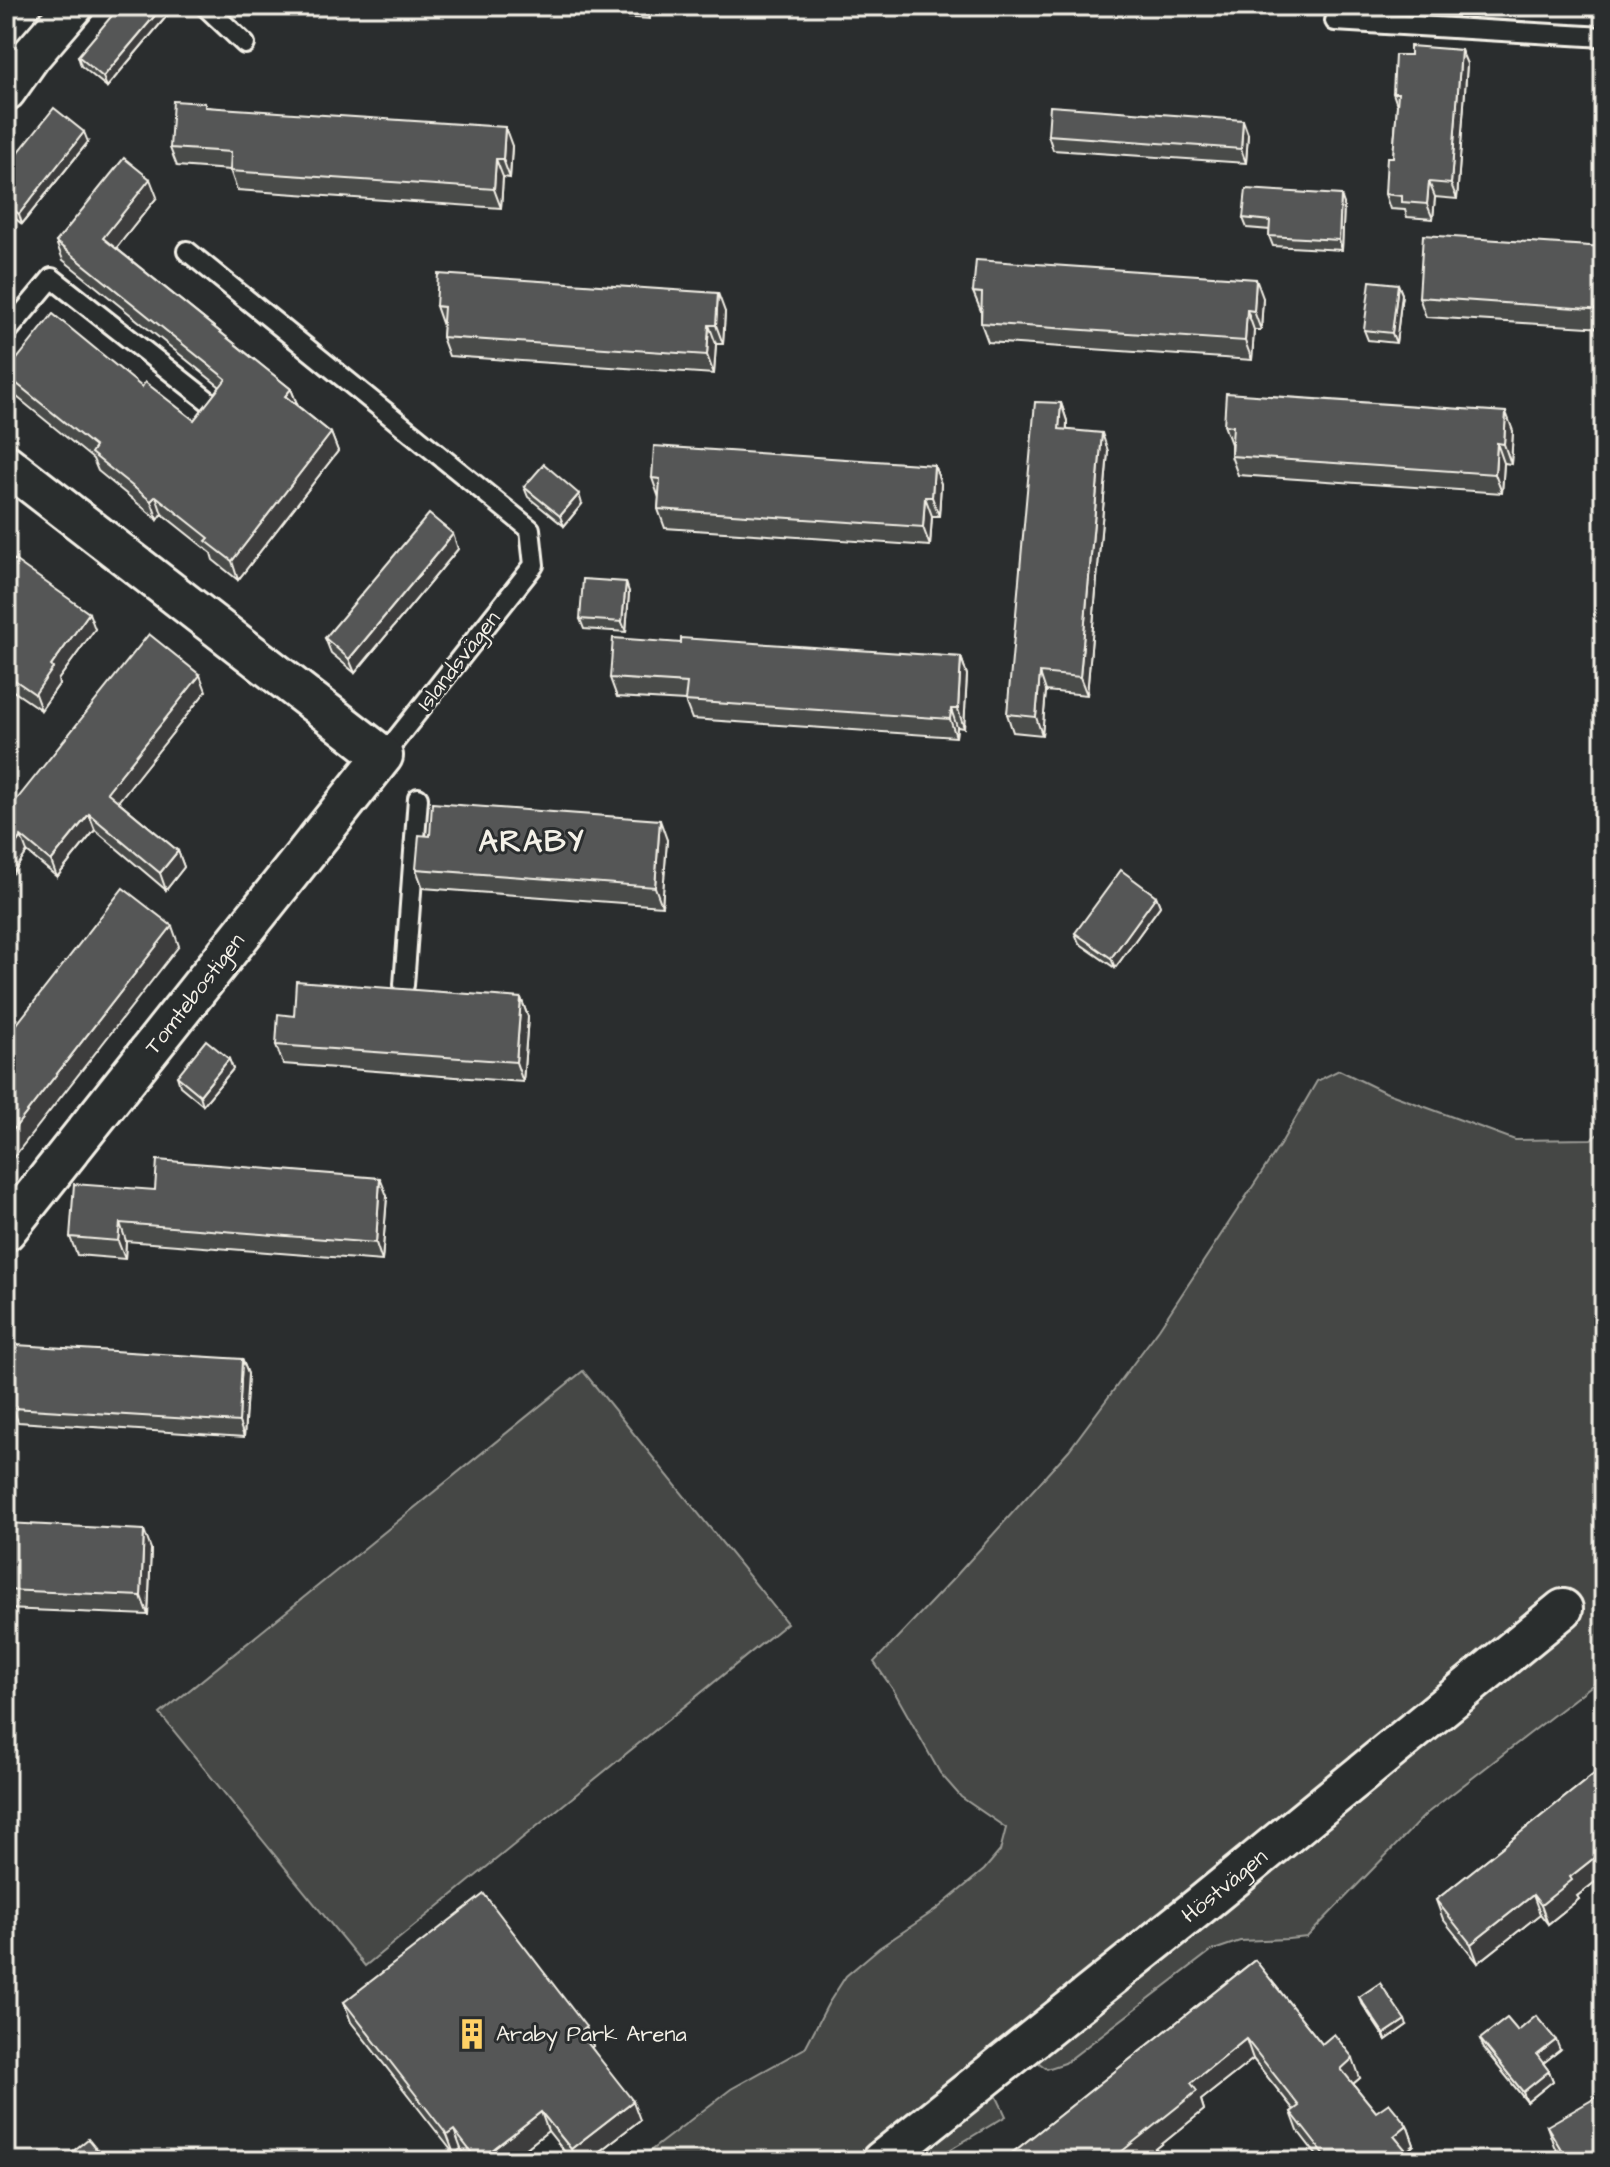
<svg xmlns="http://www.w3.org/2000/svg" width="1610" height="2167" font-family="'Architects Daughter',sans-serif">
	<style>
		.green { fill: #444645; stroke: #9c9c96; stroke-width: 2 }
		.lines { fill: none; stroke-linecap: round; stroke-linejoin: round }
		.lane-casing { stroke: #f4f1e8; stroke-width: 24 }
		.street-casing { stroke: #f4f1e8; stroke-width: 44 }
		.lane { stroke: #2a2d2e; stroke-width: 18 }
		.street { stroke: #2a2d2e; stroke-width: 38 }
		.wall { fill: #494b4a; stroke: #f4f1e8; stroke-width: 2 }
		.shaded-wall { fill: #3c3d3c; stroke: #f4f1e8; stroke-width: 2 }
		.building { fill: #555756; stroke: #f4f1e8; stroke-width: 2 }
		.labels { text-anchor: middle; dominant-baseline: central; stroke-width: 6; stroke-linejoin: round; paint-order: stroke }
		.street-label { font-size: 22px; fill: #f4f1e8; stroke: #2a2d2e }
		.poi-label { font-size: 22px; fill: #f4f1e8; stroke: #2a2d2e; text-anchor: start }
		.district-label { font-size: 30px; font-weight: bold; letter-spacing: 2px; fill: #f4f1e8; stroke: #2a2d2e }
	</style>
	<rect width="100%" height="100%" fill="#2a2d2e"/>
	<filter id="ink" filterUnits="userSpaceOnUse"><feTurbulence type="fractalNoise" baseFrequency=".0125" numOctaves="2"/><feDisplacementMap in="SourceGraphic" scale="16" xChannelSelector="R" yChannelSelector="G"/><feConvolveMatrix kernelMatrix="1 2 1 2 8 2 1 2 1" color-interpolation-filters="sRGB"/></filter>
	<g filter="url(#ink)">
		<g class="green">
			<path d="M1339,1070l43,21 133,49 76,-1 13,-9v546l-178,138 -119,123 -19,2 -48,2 -29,10 -146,112 -18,6 -25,-19 -35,26 19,40 -75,45h-294l94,-72 74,-41 23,-44 18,-28 33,-28 58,-39 47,-39 16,-19 6,-23 -45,-31 -21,-24 -46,-82 -20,-29 80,-84 115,-128 90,-121 121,-184 37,-64z"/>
			<path d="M583,1371l204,252 -422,343 -205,-252z"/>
		</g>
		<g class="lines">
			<defs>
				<g id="lane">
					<path d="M205,6l40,38"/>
					<path d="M1335,21l269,16"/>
					<path d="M187,251l343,278 4,36 -151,191"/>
					<path d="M6,333l46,-55 160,126"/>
					<path d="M404,985l14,-187"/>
				</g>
				<g id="street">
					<path d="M6,91l24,-34 44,-51"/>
					<path d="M6,464l377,292 -377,475"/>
					<path id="s1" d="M881,2161l320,-256 362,-296"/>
				</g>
			</defs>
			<use href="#lane" class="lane-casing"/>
			<use href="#street" class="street-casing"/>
			<use href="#lane" class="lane"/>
			<use href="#street" class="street"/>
		</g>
		<g class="wall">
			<path d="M459,6h191v13z"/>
			<path d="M1344,6h39v4z"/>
			<path d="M171,11l-64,76 -26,-21 -3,-10z"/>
			<path d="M1467,64l-10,135 -22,-2 -2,22 -26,-2 -2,-7 -15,-1 -5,-15 8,-37 4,-52 -4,-12z"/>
			<path d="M206,107l306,39 -2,32 -7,-1 -2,31 -264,-18 -7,-20 -53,-4 -7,-18z"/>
			<path d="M1248,134l-2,29 -193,-13 -5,-15z"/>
			<path d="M88,142l-66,82 -16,-13v-43z"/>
			<path d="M157,197l-41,51 175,141 7,17 33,27 7,18 -100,129 -25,-20 -2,-7 -49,-39 -4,6 -60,-49 -5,-12 -81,-66 -6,-16v-4l136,14 52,33 26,-33 -157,-127 -7,-18z"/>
			<path d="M1344,204l-2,46 -69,-4 -4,-10 1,-6 -23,-2 -4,-10z"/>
			<path d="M1604,247v81l-178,-11 -7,-20z"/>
			<path d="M1398,284l4,10 -6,49 -28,-3 -4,-10z"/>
			<path d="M973,292l290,6 -2,32h-7l-2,30 -264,-18 -7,-19v-12z"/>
			<path d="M436,306l289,6 -2,32h-7l-2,30 -265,-18 -7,-19 1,-11z"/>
			<path d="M1061,403l6,18v9l41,21 -21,244 -41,-4 -4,44 -29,-3 -6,-18z"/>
			<path d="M1224,425l289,6 -2,33 -7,-1 -2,30 -264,-18 -7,-19v-12z"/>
			<path d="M934,465l7,19 -2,32h-7l-2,30 -265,-18 -7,-19 1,-11 -7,-20z"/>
			<path d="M524,487l58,17 -18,22 -36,-29z"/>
			<path d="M458,549l-103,124 -24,-20 -6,-15z"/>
			<path d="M6,554l89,75 -37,51 1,4 -18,26 -35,-24z"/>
			<path d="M629,592l-3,40 -42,-3 -4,-10z"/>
			<path d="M681,643l280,14 6,18 -3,53 -7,-1 -1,10 -264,-18 -7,-18 -68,-4 -7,-19z"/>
			<path d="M206,691l-88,110 60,50 6,16 -18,23 -71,-60 -38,47 -30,-25 -21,31v-70z"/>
			<path d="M667,840l-5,66 -239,-18 -7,-19z"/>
			<path d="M1156,896l4,10 -45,62 -36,-25 -4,-10z"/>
			<path d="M521,998l7,19 -5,65 -240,-18 -7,-19z"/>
			<path d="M229,1059l4,10 -30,36 -23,-19 -3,-10z"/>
			<path d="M155,1190l232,6 -5,65 -256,-20 -1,18 -48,-4 -7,-18z"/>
			<path d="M242,1359l6,15 -4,63 -226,-15 -5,-14z"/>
			<path d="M6,1523l145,26 -3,66 -142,-6z"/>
			<path d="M1604,1766v109l-27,21 2,3 -31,25 -8,-10 -62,49 -35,-44 -7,-19z"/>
			<path d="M1255,1960l67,84 38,34 -7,6 23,28 31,13 7,20 -7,6 8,10h-94l-23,-30 -7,-19 3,-2 -41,-51 -52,41 3,10 -63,51h-133l-1,-4z"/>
			<path d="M1359,1997l48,28 -21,15 -25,-38z"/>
			<path d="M344,2002l242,25 7,19 -2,1 49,73 -53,41h-15l-24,-30 -38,30h-40l-9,-12 -7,5 -103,-132z"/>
			<path d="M1480,2039l80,11 -17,13 6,8 4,10 -26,21 -43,-53z"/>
			<path d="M1547,2126l57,35h-40l-10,-15z"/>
		</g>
		<g class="shaded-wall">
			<path d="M163,6h6l2,5 -64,76 -4,-10z"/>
			<path d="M645,6h5v13z"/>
			<path d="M1461,50l6,14 -10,135 -6,-15z"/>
			<path d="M1243,120l5,14 -2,29 -5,-14z"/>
			<path d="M505,127l7,19 -2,32 -7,-19z"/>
			<path d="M84,132l4,10 -66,82 -3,-10z"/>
			<path d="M496,159l7,18 -2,31 -7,-19z"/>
			<path d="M150,179l7,18 -47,59 -7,-18z"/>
			<path d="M1429,182l6,15 -2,22 -6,-15z"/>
			<path d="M1341,195l3,9 -2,46 -3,-10z"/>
			<path d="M1256,279l7,19 -2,32 -7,-19z"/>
			<path d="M1398,284l4,10 -6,49 -4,-10z"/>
			<path d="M718,293l7,19 -2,32 -7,-19z"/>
			<path d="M1247,310l7,20 -2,30 -7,-19z"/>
			<path d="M709,325l7,19 -2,30 -7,-19z"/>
			<path d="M291,389l7,18 -13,-11z"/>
			<path d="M1061,403l6,18 -1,26 -7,-18z"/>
			<path d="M1506,412l7,19 -2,33 -7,-20z"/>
			<path d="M331,433l7,18 -100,129 -6,-19z"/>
			<path d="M1102,433l6,18 -21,244 -7,-18z"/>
			<path d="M1497,443l7,20 -2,30 -7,-19z"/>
			<path d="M934,465l7,19 -2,32 -7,-19z"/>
			<path d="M579,494l3,10 -18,22 -4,-10z"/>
			<path d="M156,496l6,18 -4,6 -7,-19z"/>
			<path d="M925,497l7,19 -2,30 -7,-19z"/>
			<path d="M453,534l5,15 -103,124 -6,-14z"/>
			<path d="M626,582l3,10 -3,40 -4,-10z"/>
			<path d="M89,613l6,16 -37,51 1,4 -18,26 -6,-16 16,-28z"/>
			<path d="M961,657l6,18 -3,53 -6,-19z"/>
			<path d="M1040,673l6,18 -4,44 -6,-18z"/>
			<path d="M200,675l6,16 -93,117 -6,-16z"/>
			<path d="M951,709l6,18 -1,10 -6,-18z"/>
			<path d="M89,814l6,16 -38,47 -6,-16z"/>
			<path d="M660,820l7,20 -5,66 -7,-19z"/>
			<path d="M21,836l6,16 -21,31v-24z"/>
			<path d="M178,851l6,16 -18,23 -6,-17z"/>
			<path d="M1156,896l4,10 -45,62 -4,-10z"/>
			<path d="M172,926l7,20 -173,221v-28z"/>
			<path d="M521,998l7,19 -5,65 -7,-20z"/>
			<path d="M229,1059l4,10 -30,36 -3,-10z"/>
			<path d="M380,1178l7,18 -5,65 -6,-18z"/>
			<path d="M120,1223l6,18 -1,18 -7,-18z"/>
			<path d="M242,1359l6,15 -4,63 -5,-15z"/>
			<path d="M144,1530l7,19 -3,66 -7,-19z"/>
			<path d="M1604,1850v25l-27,21 2,3 -31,25 -7,-19 29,-28z"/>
			<path d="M1533,1895l7,19 -62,49 -7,-19z"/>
			<path d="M1405,2020l2,5 -21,15 -2,-6z"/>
			<path d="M586,2027l7,19 -7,5 -7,-19z"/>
			<path d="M1246,2039l7,20 -52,41 3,10 -63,51h-31l81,-78z"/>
			<path d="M1556,2040l4,10 -19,15 -4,-10z"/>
			<path d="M1353,2058l7,20 -12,10 -7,-19z"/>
			<path d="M1549,2071l4,10 -26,21 -4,-10z"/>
			<path d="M633,2101l7,19 -53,41h-12l-4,-12z"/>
			<path d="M541,2112l7,19 -38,30h-32z"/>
			<path d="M1407,2125l7,20 -12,10 -8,-19z"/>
			<path d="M454,2130l7,19 -7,5 -7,-19z"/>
			<path d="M1103,2154l3,7h-12z"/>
		</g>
		<g class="building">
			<path d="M120,6h43l-60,71 -25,-21z"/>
			<path d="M1410,46l51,4 -10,134 -22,-2 -2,22 -25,-2v-6l-17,-2 2,-37h6l5,-64h-5l2,-38h15z"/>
			<path d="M173,101l32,2v4l300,20 -2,32h-7l-2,30 -264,-18 1,-19 -61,-4z"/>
			<path d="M1050,106l193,14 -2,29 -193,-14z"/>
			<path d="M54,108l30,24 -65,82 -13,-10v-36z"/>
			<path d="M124,158l26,21 -47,59 188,151 -6,7 46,37 -99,128 -26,-20 3,-3 -53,-42 -5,5 -60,-48 4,-6 -89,-72v-2l47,-59 89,73 3,-5 49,38 32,-41 -170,-137z"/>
			<path d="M1246,189l95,6 -2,45 -70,-4 1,-15 -27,-3z"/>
			<path d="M1423,235l181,12v63l-185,-13z"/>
			<path d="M976,260l280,19 -2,32 -7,-1 -2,31 -264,-18 1,-30 -9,-1z"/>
			<path d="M438,274l280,19 -2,32h-7l-2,30 -265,-18 2,-30 -8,-1z"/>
			<path d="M1370,281l28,3 -6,49 -28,-3z"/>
			<path d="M1226,393l280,19 -2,32 -7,-1 -2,31 -264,-18 2,-30 -9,-1z"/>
			<path d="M1035,402l26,1 -2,26 43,4 -22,244 -40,-4 -4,44 -29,-3z"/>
			<path d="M654,446l280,19 -2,32h-7l-2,30 -265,-18 2,-30 -8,-1z"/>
			<path d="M544,464l35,30 -19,22 -36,-29z"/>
			<path d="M429,514l24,20 -104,125 -24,-21z"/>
			<path d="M6,554l83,59 -38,53 2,2 -18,26 -29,-20z"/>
			<path d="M583,579l43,3 -4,40 -42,-3z"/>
			<path d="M149,634l51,41 -93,117 71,59 -18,22 -71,-59 -38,47 -30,-25 -15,23v-46z"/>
			<path d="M613,638l68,5v-5l280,19 -3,52h-7l-1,10 -265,-18 2,-18 -77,-5z"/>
			<path d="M432,803l228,17 -5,67 -239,-18 3,-34 11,1z"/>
			<path d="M1121,870l35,26 -45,62 -36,-25z"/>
			<path d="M123,888l49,38 -166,213v-101z"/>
			<path d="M296,981l225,17 -5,64 -240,-17 2,-31 16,2z"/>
			<path d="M206,1040l23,19 -29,36 -23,-19z"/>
			<path d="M157,1160l223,18 -4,65 -256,-20 -2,18 -48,-4 4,-53 81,6z"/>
			<path d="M16,1345l226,14 -3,63 -226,-14z"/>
			<path d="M6,1523l138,7 -3,66 -135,-6z"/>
			<path d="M1604,1766v84l-34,27 2,3 -31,25 -8,-10 -62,49 -35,-44z"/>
			<path d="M484,1894l102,133 -7,5 54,69 -62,48 -30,-37 -63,49 -24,-31 -7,5 -103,-133z"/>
			<path d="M1255,1960l67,84 12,-10 19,24 -12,11 35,43 13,-9 18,22 -13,11 21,25h-86l-38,-49 8,-6 -53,-67 -55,44 6,8 -87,70 -7,-7 -9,7h-84l-3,-4z"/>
			<path d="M1380,1983l25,37 -21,14 -25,-37z"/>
			<path d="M1536,2016l20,24 -19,15 12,16 -26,21 -43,-53 27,-21 11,13z"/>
			<path d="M1604,2093v68h-36l-21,-35z"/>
			<path d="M88,2139l18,22h-45z"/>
		</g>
	</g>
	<defs>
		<symbol id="building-bare" viewBox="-9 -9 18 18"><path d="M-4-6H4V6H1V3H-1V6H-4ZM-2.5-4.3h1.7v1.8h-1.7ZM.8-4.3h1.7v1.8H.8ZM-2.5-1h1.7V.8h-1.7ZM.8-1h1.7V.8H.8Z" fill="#ffd166" stroke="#2a2d2e" stroke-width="2.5" paint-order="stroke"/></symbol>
	</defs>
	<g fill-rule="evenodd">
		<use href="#building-bare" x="450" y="2012" width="44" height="44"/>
	</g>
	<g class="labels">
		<g class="street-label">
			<text transform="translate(459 661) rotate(-52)">Islandsvägen</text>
			<text transform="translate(195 994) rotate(-52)">Tomtebostigen</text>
			<text stroke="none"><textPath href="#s1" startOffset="440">Höstvägen</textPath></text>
		</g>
		<g class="poi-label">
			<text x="496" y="2034">Araby Park Arena</text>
		</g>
		<g class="district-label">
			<text x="532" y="842">ARABY</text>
		</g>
	</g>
	<rect width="1610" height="2167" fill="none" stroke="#2a2d2e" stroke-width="32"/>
	<rect x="16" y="16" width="1578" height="2135" fill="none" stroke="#f4f1e8" stroke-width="3" filter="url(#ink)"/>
</svg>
